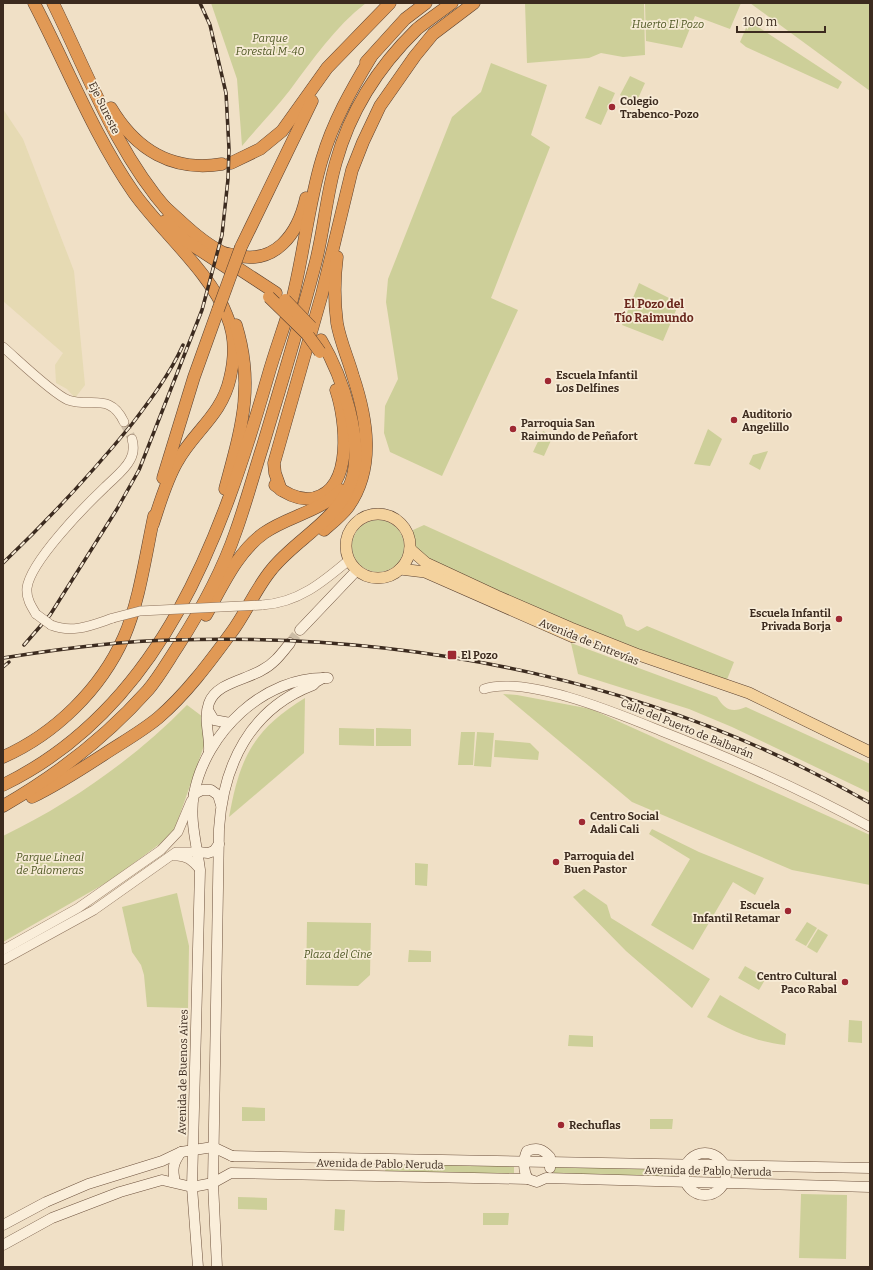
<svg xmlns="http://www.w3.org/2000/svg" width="873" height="1270" font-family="Bitter,serif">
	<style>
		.farmland { fill: #e6dab3 }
		.green { fill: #cdcf99 }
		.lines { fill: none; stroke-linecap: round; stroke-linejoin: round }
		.tertiary-tunnel { stroke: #ccbca5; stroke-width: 9; stroke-dasharray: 9 4.5; stroke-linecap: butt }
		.secondary-tunnel { stroke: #ccbca5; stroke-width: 10; stroke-dasharray: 10 5; stroke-linecap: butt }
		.tertiary-casing { stroke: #8c715b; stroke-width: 10 }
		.secondary-casing { stroke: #6e523e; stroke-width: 11 }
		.primary-casing { stroke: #5a402f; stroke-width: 12 }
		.motorway-casing { stroke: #5a402f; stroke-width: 13 }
		.tertiary { stroke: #faeeda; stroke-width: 9 }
		.secondary { stroke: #faeeda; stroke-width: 10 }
		.primary { stroke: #f4d29d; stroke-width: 11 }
		.motorway { stroke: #e19955; stroke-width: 12 }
		.rail-casing { stroke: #3c2b1f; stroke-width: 3.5 }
		.rail { stroke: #f7ebd6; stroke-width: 2; stroke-dasharray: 6; stroke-linecap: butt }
		.tertiary-bridge-casing { stroke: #8c715b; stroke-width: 10; stroke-linecap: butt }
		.motorway-bridge-casing { stroke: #5a402f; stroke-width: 13; stroke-linecap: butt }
		.tertiary-bridge { stroke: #faeeda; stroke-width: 9 }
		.motorway-bridge { stroke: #e19955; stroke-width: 12 }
		.poi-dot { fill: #9e2832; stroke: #f7ebd6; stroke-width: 1.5 }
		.labels { text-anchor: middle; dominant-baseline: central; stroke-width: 3.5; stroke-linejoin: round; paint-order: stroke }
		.park-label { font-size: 11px; font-style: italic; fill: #505925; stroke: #f7ebd6 }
		.poi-label { font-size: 11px; font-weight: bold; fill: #3c2b1f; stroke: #f7ebd6; text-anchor: start }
		.street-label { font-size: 11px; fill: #3c2b1f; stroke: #f7ebd6 }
		.neighbourhood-label { font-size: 12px; font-weight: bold; fill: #6a271d; stroke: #f7ebd6 }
	</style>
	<rect width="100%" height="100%" fill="#f0e0c6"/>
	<path class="farmland" d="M3,109l20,30 51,132 11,114 -10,13 -8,-9 -11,-6 -1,-18 8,-12 -60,-52z"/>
	<g class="green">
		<path d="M211,3h155c-31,24 -53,56 -76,87 -15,19 -32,37 -48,56l-5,-67z"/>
		<path d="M525,3h119l1,52 -22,2 -22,-4 -12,5 -62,5z"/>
		<path d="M645,3h96l-11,26 -35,-13 -13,32 -36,-7z"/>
		<path d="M750,3h120v88l-116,-85z"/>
		<path d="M749,21l93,61 -4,7 -92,-42 -6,-5z"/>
		<path d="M491,63l56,22 -16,50 19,12 -59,151 27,12 -76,166 -52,-24 -6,-19 1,-27 13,-27 -12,-77 2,-23 64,-162 29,-25z"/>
		<path d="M630,76l15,7 -9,20 -16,-8z"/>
		<path d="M599,86l16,7 -14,32 -16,-7z"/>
		<path d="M639,283l40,20 -16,38 -41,-16z"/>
		<path d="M708,429l14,10 -12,27 -16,-2z"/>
		<path d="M543,431l10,5 -9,20 -11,-4z"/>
		<path d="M768,451l-8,19 -11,-6 4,-9z"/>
		<circle cx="378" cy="546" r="26"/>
		<path d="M424,525l198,90 4,11 12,5 9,-5 87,36 -8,20 -139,-51 -163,-72 -9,-13 -2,-16z"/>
		<path d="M571,643l146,54c8,13 15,16 29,10l118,54 6,3v29l-138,-66 -43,-18 -111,-35z"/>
		<path d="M503,694l14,1 74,14 279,126v50l-78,-15 -160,-68z"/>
		<path d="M305,698l-1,55 -75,64c11,-60 24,-87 76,-119z"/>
		<path d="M187,705l16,12 3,23 -33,94 -62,46 -108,62v-106c68,-33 131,-77 184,-131z"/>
		<path d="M339,728l35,1v17l-35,-1z"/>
		<path d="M376,728l35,1v17h-35z"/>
		<path d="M461,732h14l-2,33h-15z"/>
		<path d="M477,732l17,1 -3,34 -17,-1z"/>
		<path d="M495,740l35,3 9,9 -1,8 -44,-3z"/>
		<path d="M652,829l47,23 65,26 -9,17 -22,-13 -40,68 -42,-25 39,-66 -41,-25z"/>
		<path d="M415,863l13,1 -1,22 -12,-1z"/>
		<path d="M584,889l23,16 4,13 99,61 -18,29 -66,-57 -53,-54z"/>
		<path d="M177,893l12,53 -1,62 -41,-1 -3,-32 -3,-10 -9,-13 -10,-45z"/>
		<path d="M307,922l64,1 -1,52 -12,11 -52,-1z"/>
		<path d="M807,922l10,6 -11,18 -11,-6z"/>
		<path d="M818,929l10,6 -11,18 -10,-6z"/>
		<path d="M409,950l22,1v11h-23z"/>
		<path d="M745,966l21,12 -7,12 -21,-12z"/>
		<path d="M720,995l66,39 -1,11c-29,-3 -53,-14 -78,-28z"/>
		<path d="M849,1020l13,1v22l-14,-1z"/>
		<path d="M569,1035l24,1v11l-25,-1z"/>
		<path d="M242,1107l23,1v13h-23z"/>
		<path d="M650,1119h23l-1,10h-22z"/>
		<path d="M386,1162l128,3v11l-129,-3z"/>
		<path d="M554,1166l123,3v10l-123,-3z"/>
		<path d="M801,1194l46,1 -1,64 -47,-1z"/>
		<path d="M238,1197l29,1v12l-29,-1z"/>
		<path d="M335,1209l10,1 -1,21 -10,-1z"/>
		<path d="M483,1213h26l-1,12h-25z"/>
	</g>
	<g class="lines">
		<path class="tertiary-tunnel" d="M124,422l8,17"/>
		<path class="secondary-tunnel" d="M290,643l10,-13"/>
		<defs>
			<g id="tertiary">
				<path d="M3,347c14,12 50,47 65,53 23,8 42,-8 56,22"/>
				<path d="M262,605c36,-2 61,-23 87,-45"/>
				<path d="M36,614c-5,-8 -10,-16 -9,-26 3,-26 58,-82 78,-101 8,-8 20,-17 25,-27 4,-7 4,-14 2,-21"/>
				<path d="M51,625c22,9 41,0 62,-7"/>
				<path d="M484,689c43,-14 135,25 177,42 72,28 142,59 209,96"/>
				<path d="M175,856c11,-1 18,5 25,14"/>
				<path d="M3,950l75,-42 83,-58 17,-18 13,-31"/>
				<path d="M3,960l91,-50 82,-58h22"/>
			</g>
			<g id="secondary">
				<path d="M300,630l57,-60"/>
				<path d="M208,710l6,10 16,3"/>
				<path d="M209,751c1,-16 -6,-32 0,-48 7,-20 37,-23 53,-33 12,-6 20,-17 28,-27"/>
				<path d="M194,794l8,-4h9l7,5 3,10"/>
				<path d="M198,852l10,1 6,-2 5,-7"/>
				<circle cx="705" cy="1174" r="21"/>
				<path d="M232,1156l638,12"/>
				<path d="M528,1179c-5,-8 -5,-20 -1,-28 10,-4 16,-2 23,6v11"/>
				<path d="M175,1182c-3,-13 -2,-19 6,-30"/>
				<path d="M3,1225l43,-23 42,-18 74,-23 19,-9 32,-5 19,9"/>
				<path d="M3,1245l49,-27 68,-26 42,-12 30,7 21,-4 18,-10 297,6 9,3 9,-4 324,9"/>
				<path d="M198,1267l-6,-80 8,-317c-3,-25 -11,-51 -6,-76 11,-61 71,-119 134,-116"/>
				<path d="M217,1267l-4,-84 6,-354c4,-64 31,-120 94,-144l3,-3 7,-4"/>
			</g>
			<g id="primary">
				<circle cx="378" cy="546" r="32"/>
				<path d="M410,549l16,14 71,33 74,32 68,27 110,38 121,59"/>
				<path d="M400,569l25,3 148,65"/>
			</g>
			<g id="motorway">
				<path d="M34,3c33,63 59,131 100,190 27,38 77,80 93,123 8,19 8,42 3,62 -8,37 -36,53 -53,84 -11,19 -17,41 -24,62"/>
				<path d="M53,3c35,71 63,149 116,209"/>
				<path d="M366,62l39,-43 21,-16"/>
				<path d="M111,108c25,42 62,64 111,56"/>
				<path d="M231,163l29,-14 22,-18 45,-63 63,-65"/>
				<path d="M165,207c17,15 34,33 55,44 4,3 10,3 14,4 41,11 64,-21 72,-57"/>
				<path d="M165,221l21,20 46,30"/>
				<path d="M241,247l71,-146"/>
				<path d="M227,261l49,32"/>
				<path d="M163,478l31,-101 24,-67"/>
				<path d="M275,485c11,9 24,16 39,13 40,-9 32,-79 22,-108"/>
				<path d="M225,489c16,-60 30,-102 11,-164"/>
				<path d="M281,490l-6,-17 -1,-10 48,-169 30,-124 11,-28 17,-36 35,-50 18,-22 41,-31"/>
				<path d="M324,530c8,-7 17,-14 24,-23 28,-39 19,-89 5,-131 -5,-18 -13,-35 -16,-53 -3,-23 -3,-43 0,-66"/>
				<path d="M206,615c16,-28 31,-63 58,-82 24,-17 56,-21 77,-43"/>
				<path d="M3,757c52,-23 98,-68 121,-120 15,-34 22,-84 30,-121"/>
				<path d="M3,785c160,-78 219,-250 265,-409 7,-25 17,-51 24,-76 12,-46 16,-95 30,-141 11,-37 29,-69 49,-102"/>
				<path d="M32,797c25,-12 48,-27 71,-42 18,-12 38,-23 55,-37 28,-24 51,-55 73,-85 15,-20 25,-45 41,-64 24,-30 66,-49 79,-87 14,-41 -9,-106 -30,-142"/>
				<path d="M3,806c54,-31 103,-69 145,-116 11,-13 20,-29 30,-44 23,-36 44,-74 58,-115 10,-28 18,-58 27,-86 18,-60 36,-119 52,-180 9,-34 11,-69 21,-103 14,-51 43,-96 81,-133 11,-9 23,-17 35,-26"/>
			</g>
		</defs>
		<use href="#tertiary" class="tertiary-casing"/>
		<use href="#secondary" class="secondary-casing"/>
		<use href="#primary" class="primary-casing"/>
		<use href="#motorway" class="motorway-casing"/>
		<use href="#tertiary" class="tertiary"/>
		<use href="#secondary" class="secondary"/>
		<use href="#primary" class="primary"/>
		<use href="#motorway" class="motorway"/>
		<defs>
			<g id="rail">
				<path d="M3,563c46,-44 89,-90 129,-139 19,-25 38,-50 51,-79"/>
				<path d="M24,645l26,-30 67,-106 22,-39 63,-160 20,-75 6,-56 1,-30 -3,-56 -16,-68 -10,-22"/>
				<path d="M3,658c56,-9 113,-17 170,-18 243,-8 485,42 697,163"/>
				<path d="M3,667l6,-5"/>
			</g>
		</defs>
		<use href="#rail" class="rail-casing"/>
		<use href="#rail" class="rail"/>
		<defs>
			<g id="tertiary-bridge">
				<path d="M36,614l15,11"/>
				<path d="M113,618l27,-7 122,-6"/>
			</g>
			<g id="motorway-bridge">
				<path d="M269,297l38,37 13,18"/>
				<path d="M285,300l26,27"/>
				<path d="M218,310l23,-63"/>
			</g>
		</defs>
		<use href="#tertiary-bridge" class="tertiary-bridge-casing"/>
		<use href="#motorway-bridge" class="motorway-bridge-casing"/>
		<use href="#tertiary-bridge" class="tertiary-bridge"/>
		<use href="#motorway-bridge" class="motorway-bridge"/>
	</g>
	<g class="poi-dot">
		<circle cx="612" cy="107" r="4"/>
		<circle cx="548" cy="381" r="4"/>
		<circle cx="734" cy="420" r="4"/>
		<circle cx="513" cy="429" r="4"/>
		<circle cx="839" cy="619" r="4"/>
		<rect x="447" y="650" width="10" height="10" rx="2"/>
		<circle cx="582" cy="822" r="4"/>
		<circle cx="556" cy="862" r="4"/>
		<circle cx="788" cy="911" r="4"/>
		<circle cx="845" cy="982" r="4"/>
		<circle cx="561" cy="1125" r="4"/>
	</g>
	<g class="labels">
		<g class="park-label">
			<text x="668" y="24">Huerto El Pozo</text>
			<text x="270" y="38">Parque<tspan x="270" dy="13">Forestal M-40</tspan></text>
			<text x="50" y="857">Parque Lineal<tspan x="50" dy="13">de Palomeras</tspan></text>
			<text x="338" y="954">Plaza del Cine</text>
		</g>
		<g class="poi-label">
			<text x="620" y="101">Colegio<tspan x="620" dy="13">Trabenco-Pozo</tspan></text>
			<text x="556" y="375">Escuela Infantil<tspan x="556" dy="13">Los Delfines</tspan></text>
			<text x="742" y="414">Auditorio<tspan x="742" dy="13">Angelillo</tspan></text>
			<text x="521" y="423">Parroquia San<tspan x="521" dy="13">Raimundo de Peñafort</tspan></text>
			<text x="831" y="613" text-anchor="end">Escuela Infantil<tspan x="831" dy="13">Privada Borja</tspan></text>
			<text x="461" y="655">El Pozo</text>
			<text x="590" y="816">Centro Social<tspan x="590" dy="13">Adali Cali</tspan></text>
			<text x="564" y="856">Parroquia del<tspan x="564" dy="13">Buen Pastor</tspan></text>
			<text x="780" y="905" text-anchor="end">Escuela<tspan x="780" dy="13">Infantil Retamar</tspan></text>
			<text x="837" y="976" text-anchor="end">Centro Cultural<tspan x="837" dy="13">Paco Rabal</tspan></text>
			<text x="569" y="1125">Rechuflas</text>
		</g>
		<g class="street-label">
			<text transform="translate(104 108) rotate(64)">Eje Sureste</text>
			<text transform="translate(589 642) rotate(22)">Avenida de Entrevías</text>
			<text transform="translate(687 729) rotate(22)">Calle del Puerto de Balbarán</text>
			<text transform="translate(183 1072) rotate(-89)">Avenida de Buenos Aires</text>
			<text transform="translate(380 1164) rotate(1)">Avenida de Pablo Neruda</text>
			<text transform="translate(708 1171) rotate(1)">Avenida de Pablo Neruda</text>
		</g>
		<g class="neighbourhood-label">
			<text x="654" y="304">El Pozo del<tspan x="654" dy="14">Tío Raimundo</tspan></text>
		</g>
	</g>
	<rect width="873" height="1270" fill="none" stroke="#3c2b1f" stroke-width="8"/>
	<path d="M737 26v6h88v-6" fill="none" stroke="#3c2b1f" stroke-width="2"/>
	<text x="743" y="26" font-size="12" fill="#3c2b1f" stroke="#f7ebd6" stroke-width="3" paint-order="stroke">100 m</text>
</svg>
